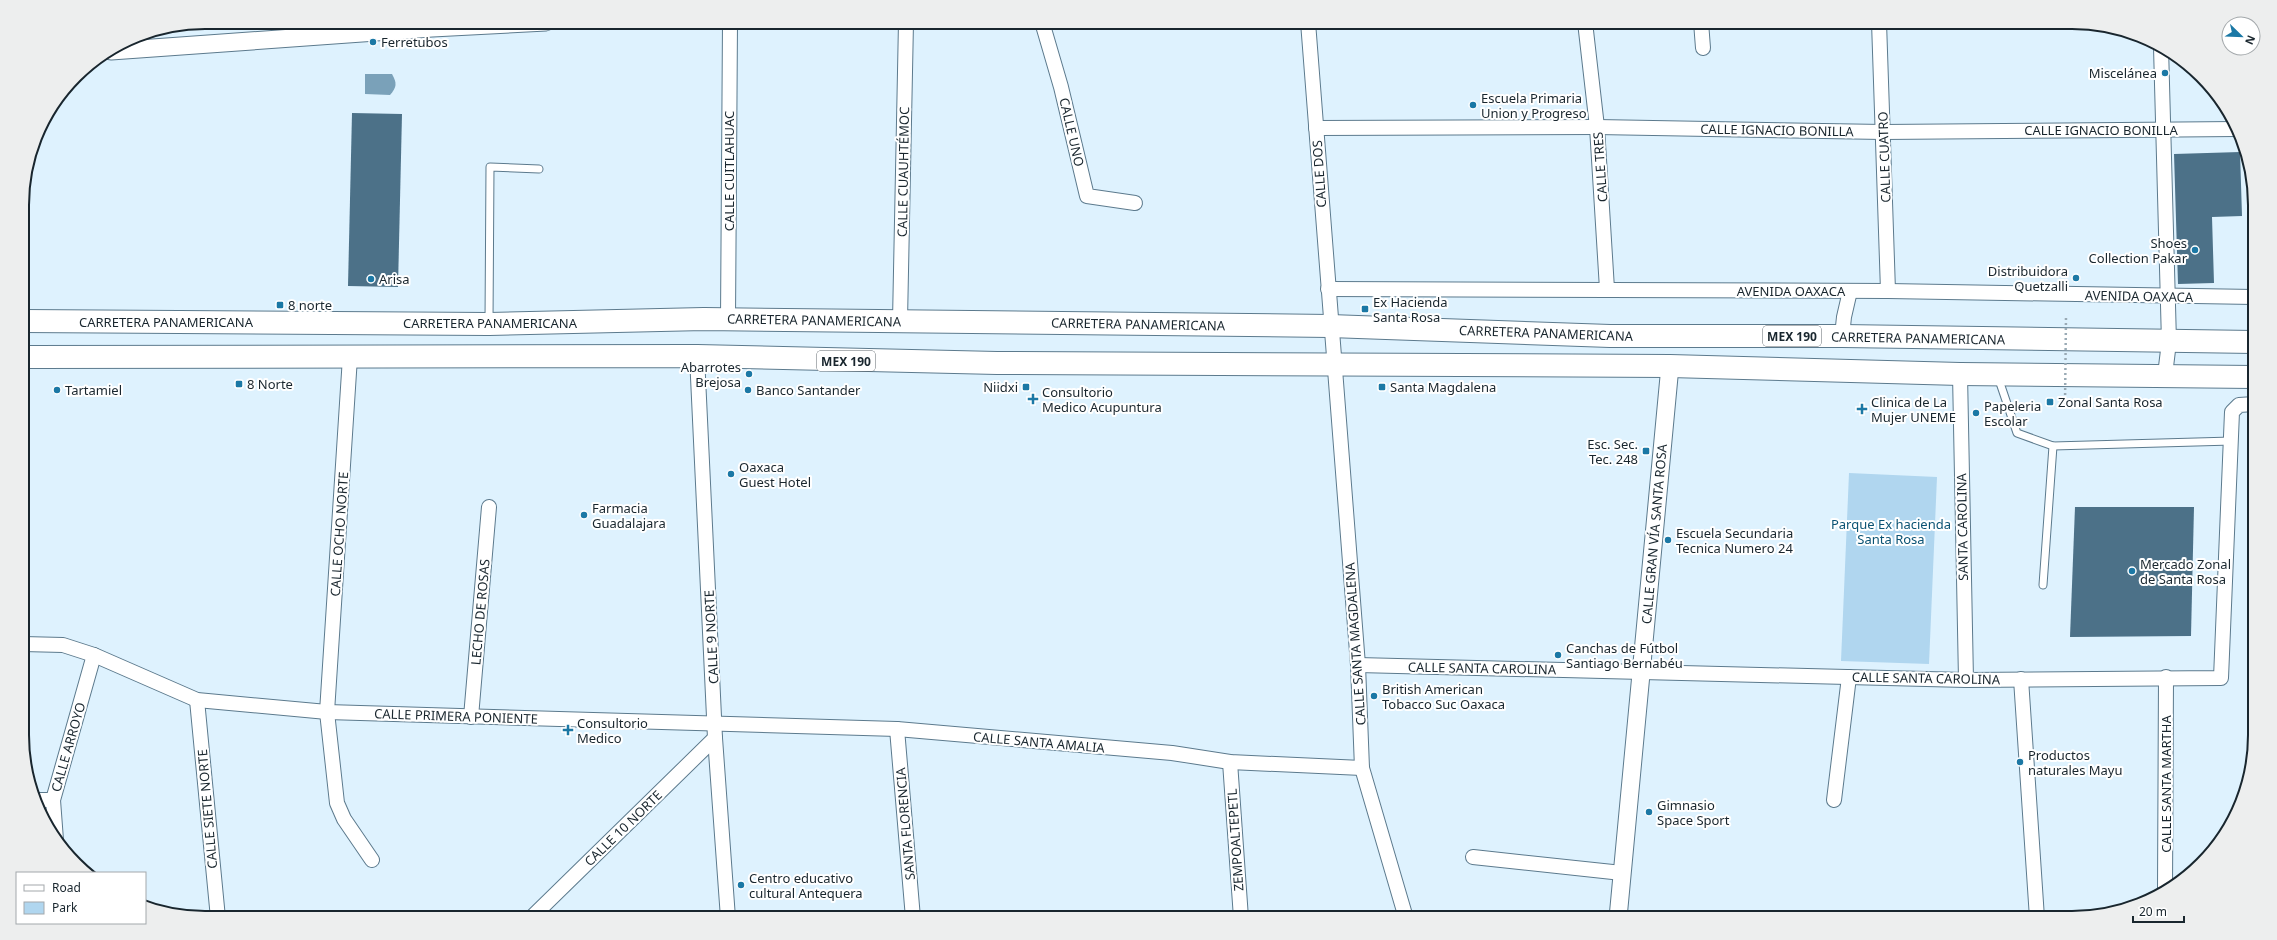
<svg xmlns="http://www.w3.org/2000/svg" width="2277" height="940" font-family="'Noto Sans',sans-serif">
	<style>
		.green { fill: #b0d6ef }
		.water { fill: #7aa1b9 }
		.building { fill: #4c7188 }
		.lines { fill: none; stroke-linecap: round; stroke-linejoin: round }
		.service-casing { stroke: #5c7a8d; stroke-width: 9 }
		.minor-casing { stroke: #5c7a8d; stroke-width: 16 }
		.tertiary-casing { stroke: #5c7a8d; stroke-width: 19 }
		.trunk-casing { stroke: #5c7a8d; stroke-width: 24 }
		.service { stroke: #fff; stroke-width: 7 }
		.minor { stroke: #fff; stroke-width: 14 }
		.tertiary { stroke: #fff; stroke-width: 17 }
		.trunk { stroke: #fff; stroke-width: 22 }
		.path-bridge { stroke: #99aab5; stroke-width: 2.5; stroke-dasharray: 2 3; stroke-linecap: butt }
		.poi-dot { fill: #1b78a5; stroke: #fff; stroke-width: 1.5 }
		.labels { text-anchor: middle; dominant-baseline: central; stroke-width: 4; stroke-linejoin: round; paint-order: stroke }
		.shield { fill: #fff; stroke: #5e676d; stroke-width: 1 }
		.shield-label { font-size: 12px; font-weight: bold; fill: #19262e }
		.poi-label { font-size: 13px; fill: #19262e; stroke: #fff; text-anchor: start }
		.street-label { font-size: 13px; fill: #19262e; stroke: #fff }
		.park-label { font-size: 13px; fill: #0b5374; stroke: #fff }
		.rim { fill: none; stroke: #19262e; stroke-width: 2 }
	</style>
	<rect width="100%" height="100%" fill="#def2fe"/>
	<path class="green" d="M1849,473l88,4 -8,187 -88,-3z"/>
	<path class="water" d="M365,74h27c5,9 5,13 -2,21l-25,-1z"/>
	<g class="building">
		<path d="M352,113l50,1 -4,173 -50,-1z"/>
		<path d="M2240,152l2,64 -30,1 2,66 -36,1 -4,-130z"/>
		<path d="M2075,507h119l-3,129 -121,1z"/>
	</g>
	<g class="lines">
		<defs>
			<g id="service">
				<path d="M489,323l1,-156 49,2"/>
				<path d="M1998,377l19,56 36,13 179,-5"/>
				<path d="M2043,585l10,-139"/>
			</g>
			<g id="minor">
				<path d="M1042,22l19,65 26,109 48,7"/>
				<path d="M1308,22l50,643 4,103 44,150"/>
				<path d="M1585,22l12,105 10,162"/>
				<path d="M1701,22l2,26"/>
				<path d="M1879,22l9,269"/>
				<path d="M2161,47l8,295 -4,33"/>
				<path d="M1316,128l281,-1 286,5 354,-3"/>
				<path d="M1328,289l560,2 366,6"/>
				<path d="M728,319l2,-297"/>
				<path d="M900,321l6,-299"/>
				<path d="M1842,336l2,-19 6,-26"/>
				<path d="M697,356l18,382 13,180"/>
				<path d="M350,357l-23,355 10,91 7,16 28,41"/>
				<path d="M1960,374l6,306"/>
				<path d="M23,644l40,1 31,10 103,45 130,12 570,17 275,24 58,9 132,6"/>
				<path d="M1358,665l608,15 255,-2 11,-266 7,-7 15,-1"/>
				<path d="M2021,679l16,239"/>
				<path d="M197,700l21,218"/>
				<path d="M471,717l18,-210"/>
				<path d="M897,729l16,189"/>
				<path d="M1230,762l11,156"/>
				<path d="M35,800h18"/>
				<path d="M1834,800l15,-123"/>
				<path d="M56,840l-3,-40 41,-145"/>
				<path d="M1473,857l149,16"/>
				<path d="M2165,891l1,-214"/>
				<path d="M531,918l184,-180"/>
			</g>
			<g id="tertiary">
				<path d="M111,51l321,-23 114,-6"/>
				<path d="M1618,918l52,-552"/>
			</g>
			<g id="trunk">
				<path d="M23,321l466,3 215,-5 626,7 280,10h232l412,6"/>
				<path d="M23,357l674,-1 300,7 673,3 290,8 294,3"/>
			</g>
		</defs>
		<use href="#service" class="service-casing"/>
		<use href="#minor" class="minor-casing"/>
		<use href="#tertiary" class="tertiary-casing"/>
		<use href="#trunk" class="trunk-casing"/>
		<use href="#service" class="service"/>
		<use href="#minor" class="minor"/>
		<use href="#tertiary" class="tertiary"/>
		<use href="#trunk" class="trunk"/>
		<path class="path-bridge" d="M2065,405l1,-89"/>
	</g>
	<g class="poi-dot">
		<circle cx="373" cy="42" r="4"/>
		<circle cx="2165" cy="73" r="4"/>
		<circle cx="1473" cy="105" r="4"/>
		<circle cx="2195" cy="250" r="4"/>
		<circle cx="2076" cy="278" r="4"/>
		<circle cx="371" cy="279" r="4"/>
		<rect x="276" y="301" width="8" height="8" rx="2"/>
		<rect x="1361" y="305" width="8" height="8" rx="2"/>
		<circle cx="749" cy="374" r="4"/>
		<rect x="235" y="380" width="8" height="8" rx="2"/>
		<rect x="1022" y="383" width="8" height="8" rx="2"/>
		<rect x="1378" y="383" width="8" height="8" rx="2"/>
		<circle cx="57" cy="390" r="4"/>
		<circle cx="748" cy="390" r="4"/>
		<path d="M1031 393h4v4h4v4h-4v4h-4v-4h-4v-4h4z"/>
		<rect x="2046" y="398" width="8" height="8" rx="2"/>
		<path d="M1860 403h4v4h4v4h-4v4h-4v-4h-4v-4h4z"/>
		<circle cx="1976" cy="413" r="4"/>
		<rect x="1642" y="447" width="8" height="8" rx="2"/>
		<circle cx="731" cy="474" r="4"/>
		<circle cx="584" cy="515" r="4"/>
		<circle cx="1668" cy="540" r="4"/>
		<circle cx="2132" cy="571" r="4"/>
		<circle cx="1558" cy="655" r="4"/>
		<circle cx="1374" cy="696" r="4"/>
		<path d="M566 724h4v4h4v4h-4v4h-4v-4h-4v-4h4z"/>
		<circle cx="2020" cy="762" r="4"/>
		<circle cx="1649" cy="812" r="4"/>
		<circle cx="741" cy="885" r="4"/>
	</g>
	<g class="labels">
		<g class="shield">
			<rect x="1763" y="326" width="58" height="20" rx="3"/>
			<rect x="817" y="351" width="58" height="20" rx="3"/>
		</g>
		<g class="shield-label">
			<text x="1792" y="336">MEX 190</text>
			<text x="846" y="361">MEX 190</text>
		</g>
		<g class="poi-label">
			<text x="381" y="42">Ferretubos</text>
			<text x="2157" y="73" text-anchor="end">Miscelánea</text>
			<text x="1481" y="98">Escuela Primaria<tspan x="1481" dy="15">Union y Progreso</tspan></text>
			<text x="2187" y="243" text-anchor="end">Shoes<tspan x="2187" dy="15">Collection Pakar</tspan></text>
			<text x="2068" y="271" text-anchor="end">Distribuidora<tspan x="2068" dy="15">Quetzalli</tspan></text>
			<text x="379" y="279">Arisa</text>
			<text x="1373" y="302">Ex Hacienda<tspan x="1373" dy="15">Santa Rosa</tspan></text>
			<text x="288" y="305">8 norte</text>
			<text x="741" y="367" text-anchor="end">Abarrotes<tspan x="741" dy="15">Brejosa</tspan></text>
			<text x="247" y="384">8 Norte</text>
			<text x="1018" y="387" text-anchor="end">Niidxi</text>
			<text x="1390" y="387">Santa Magdalena</text>
			<text x="65" y="390">Tartamiel</text>
			<text x="756" y="390">Banco Santander</text>
			<text x="1042" y="392">Consultorio<tspan x="1042" dy="15">Medico Acupuntura</tspan></text>
			<text x="1871" y="402">Clinica de La<tspan x="1871" dy="15">Mujer UNEME</tspan></text>
			<text x="2058" y="402">Zonal Santa Rosa</text>
			<text x="1984" y="406">Papeleria<tspan x="1984" dy="15">Escolar</tspan></text>
			<text x="1638" y="444" text-anchor="end">Esc. Sec.<tspan x="1638" dy="15">Tec. 248</tspan></text>
			<text x="739" y="467">Oaxaca<tspan x="739" dy="15">Guest Hotel</tspan></text>
			<text x="592" y="508">Farmacia<tspan x="592" dy="15">Guadalajara</tspan></text>
			<text x="1676" y="533">Escuela Secundaria<tspan x="1676" dy="15">Tecnica Numero 24</tspan></text>
			<text x="2140" y="564">Mercado Zonal<tspan x="2140" dy="15">de Santa Rosa</tspan></text>
			<text x="1566" y="648">Canchas de Fútbol<tspan x="1566" dy="15">Santiago Bernabéu</tspan></text>
			<text x="1382" y="689">British American<tspan x="1382" dy="15">Tobacco Suc Oaxaca</tspan></text>
			<text x="577" y="723">Consultorio<tspan x="577" dy="15">Medico</tspan></text>
			<text x="2028" y="755">Productos<tspan x="2028" dy="15">naturales Mayu</tspan></text>
			<text x="1657" y="805">Gimnasio<tspan x="1657" dy="15">Space Sport</tspan></text>
			<text x="749" y="878">Centro educativo<tspan x="749" dy="15">cultural Antequera</tspan></text>
		</g>
		<g class="street-label">
			<text transform="translate(1777 130) rotate(1)">CALLE IGNACIO BONILLA</text>
			<text x="2101" y="130">CALLE IGNACIO BONILLA</text>
			<text transform="translate(1072 132) rotate(77)">CALLE UNO</text>
			<text transform="translate(1884 157) rotate(-92)">CALLE CUATRO</text>
			<text transform="translate(1600 167) rotate(-94)">CALLE TRES</text>
			<text transform="translate(729 171) rotate(-90)">CALLE CUITLAHUAC</text>
			<text transform="translate(903 172) rotate(-89)">CALLE CUAUHTÉMOC</text>
			<text transform="translate(1319 174) rotate(-94)">CALLE DOS</text>
			<text x="1791" y="291">AVENIDA OAXACA</text>
			<text transform="translate(2139 296) rotate(1)">AVENIDA OAXACA</text>
			<text transform="translate(814 320) rotate(1)">CARRETERA PANAMERICANA</text>
			<text x="166" y="322">CARRETERA PANAMERICANA</text>
			<text x="490" y="323">CARRETERA PANAMERICANA</text>
			<text transform="translate(1138 324) rotate(1)">CARRETERA PANAMERICANA</text>
			<text transform="translate(1546 333) rotate(2)">CARRETERA PANAMERICANA</text>
			<text transform="translate(1918 338) rotate(1)">CARRETERA PANAMERICANA</text>
			<text transform="translate(1962 527) rotate(-91)">SANTA CAROLINA</text>
			<text transform="translate(339 534) rotate(-86)">CALLE OCHO NORTE</text>
			<text transform="translate(1654 534) rotate(-85)">CALLE GRAN VÍA SANTA ROSA</text>
			<text transform="translate(480 612) rotate(-85)">LECHO DE ROSAS</text>
			<text transform="translate(711 637) rotate(-93)">CALLE 9 NORTE</text>
			<text transform="translate(1355 644) rotate(-94)">CALLE SANTA MAGDALENA</text>
			<text transform="translate(1482 668) rotate(1)">CALLE SANTA CAROLINA</text>
			<text transform="translate(1926 678) rotate(1)">CALLE SANTA CAROLINA</text>
			<text transform="translate(456 716) rotate(2)">CALLE PRIMERA PONIENTE</text>
			<text transform="translate(1039 742) rotate(5)">CALLE SANTA AMALIA</text>
			<text transform="translate(68 747) rotate(-74)">CALLE ARROYO</text>
			<text transform="translate(2166 784) rotate(-90)">CALLE SANTA MARTHA</text>
			<text transform="translate(207 809) rotate(-95)">CALLE SIETE NORTE</text>
			<text transform="translate(905 824) rotate(-95)">SANTA FLORENCIA</text>
			<text transform="translate(623 828) rotate(-44)">CALLE 10 NORTE</text>
			<text transform="translate(1235 840) rotate(-94)">ZEMPOALTEPETL</text>
		</g>
		<g class="park-label">
			<text x="1891" y="524">Parque Ex hacienda<tspan x="1891" dy="15">Santa Rosa</tspan></text>
		</g>
	</g>
	<path d="M0 0H2277V940H0ZM205 29H2072A176 176 0 0 1 2248 205V735A176 176 0 0 1 2072 911H205A176 176 0 0 1 29 735V205A176 176 0 0 1 205 29Z" fill="#edeeee" fill-rule="evenodd"/>
	<path class="rim" d="M205 29H2072A176 176 0 0 1 2248 205V735A176 176 0 0 1 2072 911H205A176 176 0 0 1 29 735V205A176 176 0 0 1 205 29Z"/>
	<rect x="16" y="872" width="130" height="52" fill="#ffffff" stroke="#a3a8ab"/>
	<rect x="24" y="885" width="20" height="6" fill="#ffffff" stroke="#a3a8ab"/>
	<text x="52" y="892" font-size="12" fill="#19262e">Road</text>
	<rect x="24" y="902" width="20" height="12" fill="#b0d6ef" stroke="#a3a8ab"/>
	<text x="52" y="912" font-size="12" fill="#19262e">Park</text>
	<g transform="translate(2241 36) rotate(113)"><circle r="19" fill="#ffffff" stroke="#a3a8ab"/>
	<path d="M0-3L7 15L0 10L-7 15Z" fill="#1b78a5"/>
	<text y="-6" font-size="11" font-weight="bold" text-anchor="middle" fill="#19262e">N</text>
	</g>
	<path d="M2133 916v6h51v-6" fill="none" stroke="#19262e" stroke-width="2"/>
	<text x="2139" y="916" font-size="12" fill="#19262e" stroke="#ffffff" stroke-width="3" paint-order="stroke">20 m</text>
</svg>
